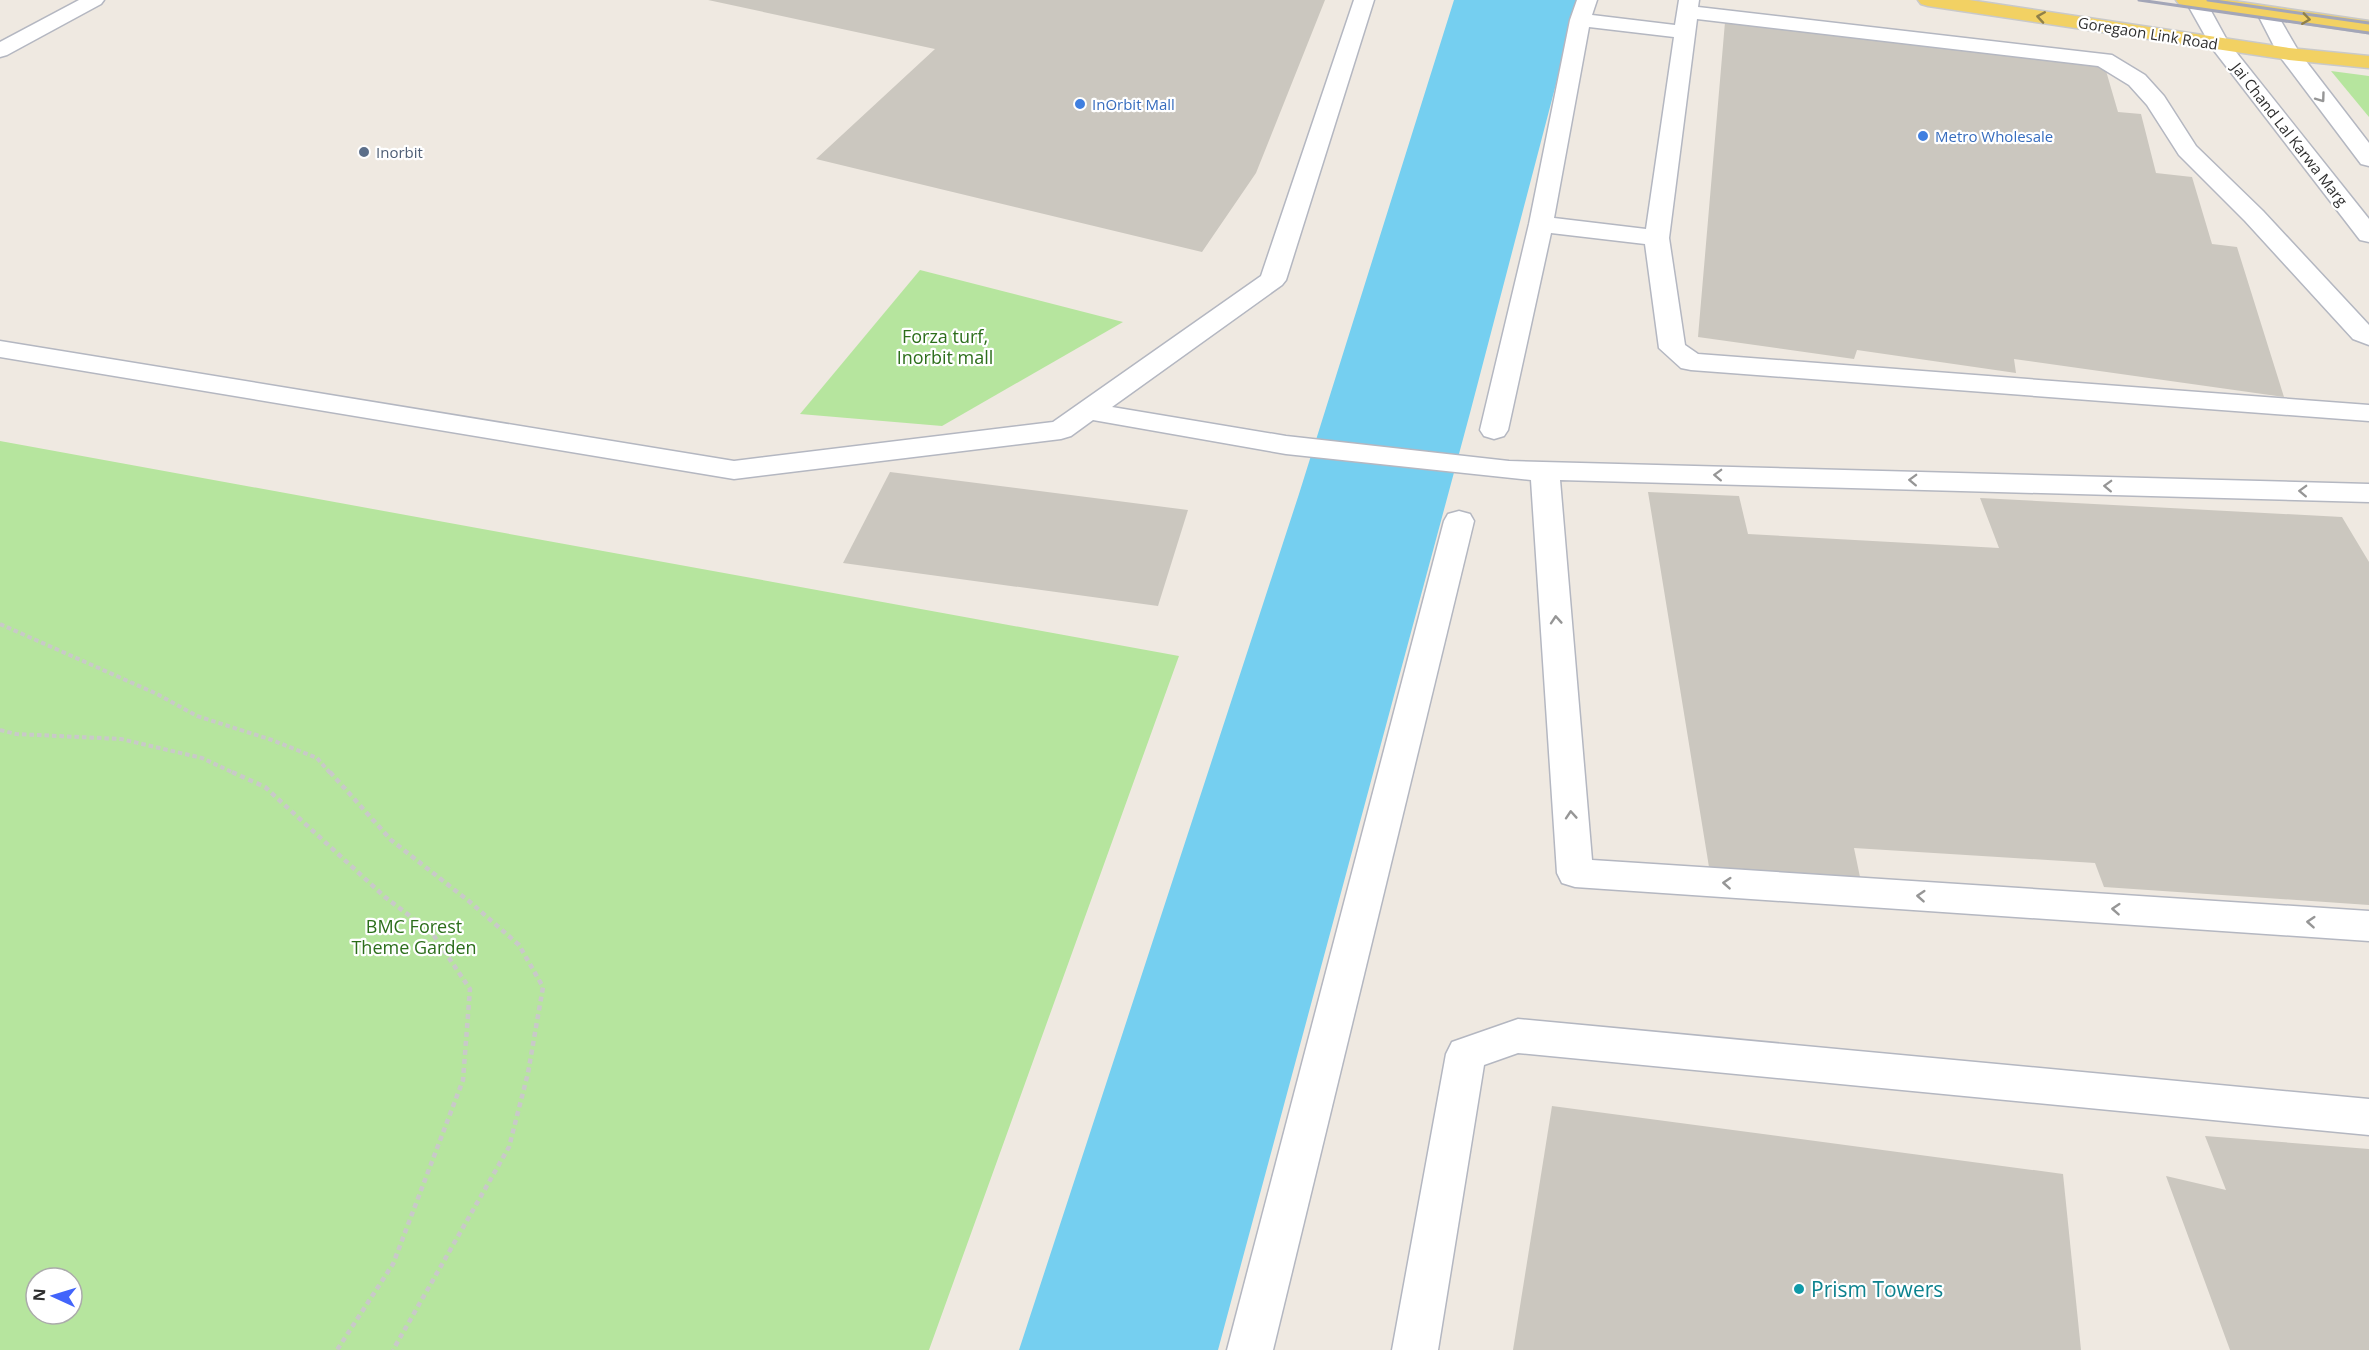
<svg xmlns="http://www.w3.org/2000/svg" width="2369" height="1350" font-family="'Open Sans',sans-serif">
	<style>
		.green { fill: #b6e59e; fill-rule: evenodd }
		.water { fill: #75cff0 }
		.building { fill: #cbc7bf }
		.lines { fill: none; stroke-linecap: round; stroke-linejoin: round }
		.minor-casing { stroke: #b4b7c1; stroke-width: 3 }
		.major-casing { stroke: #c9c9c9; stroke-width: 3 }
		.path-far1 { stroke: #c9c9c9; stroke-width: 4; stroke-dasharray: 4.5 3; stroke-linecap: butt }
		.path { stroke: #c9c9c9; stroke-width: 4.5; stroke-dasharray: 5 4; stroke-linecap: butt }
		.minor { fill: #fff; fill-rule: evenodd }
		.major { fill: #f2d163; fill-rule: evenodd }
		.rail { stroke: #a3a6b8; stroke-width: 3 }
		.oneway { stroke: #908048 }
		.oneway2 { stroke: #969696 }
		.shop-dot { fill: #3f7fe0; stroke: #fff; stroke-width: 2 }
		.service-dot { fill: #5c6f8a; stroke: #fff; stroke-width: 2 }
		.culture-dot { fill: #0f9aa8; stroke: #fff; stroke-width: 2 }
		.labels { text-anchor: middle; dominant-baseline: central; stroke-width: 4.5; stroke-linejoin: round; paint-order: stroke }
		.far-street-label { font-size: 15px; fill: #2e2e2e; stroke: #fff }
		.far-shop-label { font-size: 15px; fill: #366cbe; stroke: #fff; text-anchor: start }
		.far-service-label { font-size: 15px; fill: #4e5e75; stroke: #fff; text-anchor: start }
		.park-label { font-size: 18px; fill: #2c6e1b; stroke: #fff }
		.near-culture-label { font-size: 21px; fill: #0d838f; stroke: #fff; text-anchor: start }
	</style>
	<rect width="100%" height="100%" fill="#efe9e1"/>
	<g class="green">
		<path d="M2331,71l38,5v41z"/>
		<path d="M920,270l203,52 -181,104 -142,-12z"/>
		<path d="M0,441l1179,215 -250,694h-929zM36,1278h36v36h-36z"/>
	</g>
	<path class="water" d="M1454,0h124l-108,413 -252,937h-199l280,-856z"/>
	<g class="building">
		<path d="M708,0h617l-69,173 -54,79 -386,-93 119,-110z"/>
		<path d="M1725,22l379,42 14,48 23,2 15,59 36,4 20,67 25,3 47,150 -270,-38 2,14 -159,-23 -3,9 -156,-22z"/>
		<path d="M890,472l298,38 -30,96 -315,-43z"/>
		<path d="M1648,492l91,4 9,38 251,14 -19,-50 362,19 27,45v343l-265,-18 -9,-24 -241,-15 6,29 -151,-10z"/>
		<path d="M1552,1106l511,68 18,176h-568z"/>
		<path d="M2205,1136l164,13v201h-139l-64,-174 60,14z"/>
	</g>
	<g class="lines">
		<defs>
			<g id="minor">
				<path d="M79,0h25l-3,4 -94,51 -7,2v-15z"/>
				<path d="M1354,0h20l-88,280 -4,5 -170,122 174,29 223,25 860,23v18l-809,-22 32,380 777,51v30l-794,-54 -13,-4 -5,-10 -26,-393 -245,-26 -193,-34 -22,16 -10,3 -327,40 -734,-122v-16l734,120 319,-39 208,-146z"/>
				<path d="M1577,0h20l-5,15 83,10 4,-25h20l-1,7 414,48 33,20 19,21 32,50 67,65 106,114v20l-16,-6 -108,-118 -66,-66 -32,-50 -18,-20 -31,-19 -401,-47 -28,219 16,107 13,9 671,51v16l-678,-51 -10,-2 -22,-20 -14,-104 -94,-11 -43,197 -4,6 -10,3 -10,-3 -4,-6 49,-206 41,-204zM1589,27l85,10 -28,192 -92,-11z"/>
				<path d="M2185,0h20l23,42 141,177v23l-9,-2 -148,-192z"/>
				<path d="M2267,7l7,2 25,43 70,91v23l-8,-2 -83,-110 -21,-41 3,-4z"/>
				<path d="M1459,511l11,3 4,7 -201,829h-46l217,-829 4,-7z"/>
				<path d="M1518,1019l851,80v36l-851,-82 -34,12 -46,285h-46l54,-296 6,-12z"/>
			</g>
			<g id="major">
				<path d="M1918,0h51l320,48 80,8v12l-80,-8 -361,-54 -7,-2z"/>
				<path d="M2176,0h51l142,21v12l-183,-27 -7,-2z"/>
			</g>
		</defs>
		<use href="#minor" class="minor-casing"/>
		<use href="#major" class="major-casing"/>
		<g class="path-far1">
			<path d="M0,624l157,70 40,22 75,24 45,18 14,16"/>
			<path d="M0,730l16,4 105,5 81,19 34,16"/>
		</g>
		<g class="path">
			<path d="M232,772l33,15 120,110 47,36 38,56 -7,91 -70,184 -56,86"/>
			<path d="M330,772l61,68 79,62 49,43 24,42 -15,86 -19,74 -116,203"/>
		</g>
		<use href="#minor" class="minor"/>
		<use href="#major" class="major"/>
		<g class="rail">
			<path d="M2139,0l230,33"/>
			<path d="M2208,0l161,23"/>
		</g>
	</g>
	<defs><path id="oneway-chevron" d="M-2-3.5L2.5 0L-2 3.5" fill="none" stroke-width="1.6" stroke-linecap="round" stroke-linejoin="round" transform="scale(1.5)"/></defs>
	<g class="oneway">
		<use href="#oneway-chevron" transform="translate(2041 17) rotate(-171)"/>
		<use href="#oneway-chevron" transform="translate(2306 19) rotate(8)"/>
	</g>
	<g class="oneway2">
		<use href="#oneway-chevron" transform="translate(2321 98) rotate(54)"/>
		<use href="#oneway-chevron" transform="translate(1718 475) rotate(-178)"/>
		<use href="#oneway-chevron" transform="translate(1913 480) rotate(-178)"/>
		<use href="#oneway-chevron" transform="translate(2108 486) rotate(-178)"/>
		<use href="#oneway-chevron" transform="translate(2303 491) rotate(-178)"/>
		<use href="#oneway-chevron" transform="translate(1556 620) rotate(-94)"/>
		<use href="#oneway-chevron" transform="translate(1571 815) rotate(-94)"/>
		<use href="#oneway-chevron" transform="translate(1727 883) rotate(-176)"/>
		<use href="#oneway-chevron" transform="translate(1921 896) rotate(-176)"/>
		<use href="#oneway-chevron" transform="translate(2116 909) rotate(-176)"/>
		<use href="#oneway-chevron" transform="translate(2311 922) rotate(-176)"/>
	</g>
	<g class="shop-dot">
		<circle cx="1080" cy="104" r="6"/>
		<circle cx="1923" cy="136" r="6"/>
	</g>
	<circle class="service-dot" cx="364" cy="152" r="6"/>
	<circle class="culture-dot" cx="1799" cy="1289" r="6"/>
	<g class="labels">
		<g class="far-street-label">
			<text transform="translate(2148 33) rotate(9)">Goregaon Link Road</text>
			<text transform="translate(2290 134) rotate(52)">Jai Chand Lal Karwa Marg</text>
		</g>
		<g class="far-shop-label">
			<text x="1092" y="104">InOrbit Mall</text>
			<text x="1935" y="136">Metro Wholesale</text>
		</g>
		<g class="far-service-label">
			<text x="376" y="152">Inorbit</text>
		</g>
		<g class="park-label">
			<text x="945" y="336">Forza turf,<tspan x="945" dy="21">Inorbit mall</tspan></text>
			<text x="414" y="926">BMC Forest<tspan x="414" dy="21">Theme Garden</tspan></text>
		</g>
		<g class="near-culture-label">
			<text x="1811" y="1289">Prism Towers</text>
		</g>
	</g>
	<g transform="translate(54 1296) rotate(274)"><circle r="28" fill="#ffffff" stroke="#ababab" stroke-width="1.5"/>
	<path d="M0-4.5L10 22L0 15L-10 22Z" fill="#4264fb"/>
	<text y="-9" font-size="16" font-weight="bold" text-anchor="middle" fill="#2e2e2e">N</text>
	</g>
</svg>
